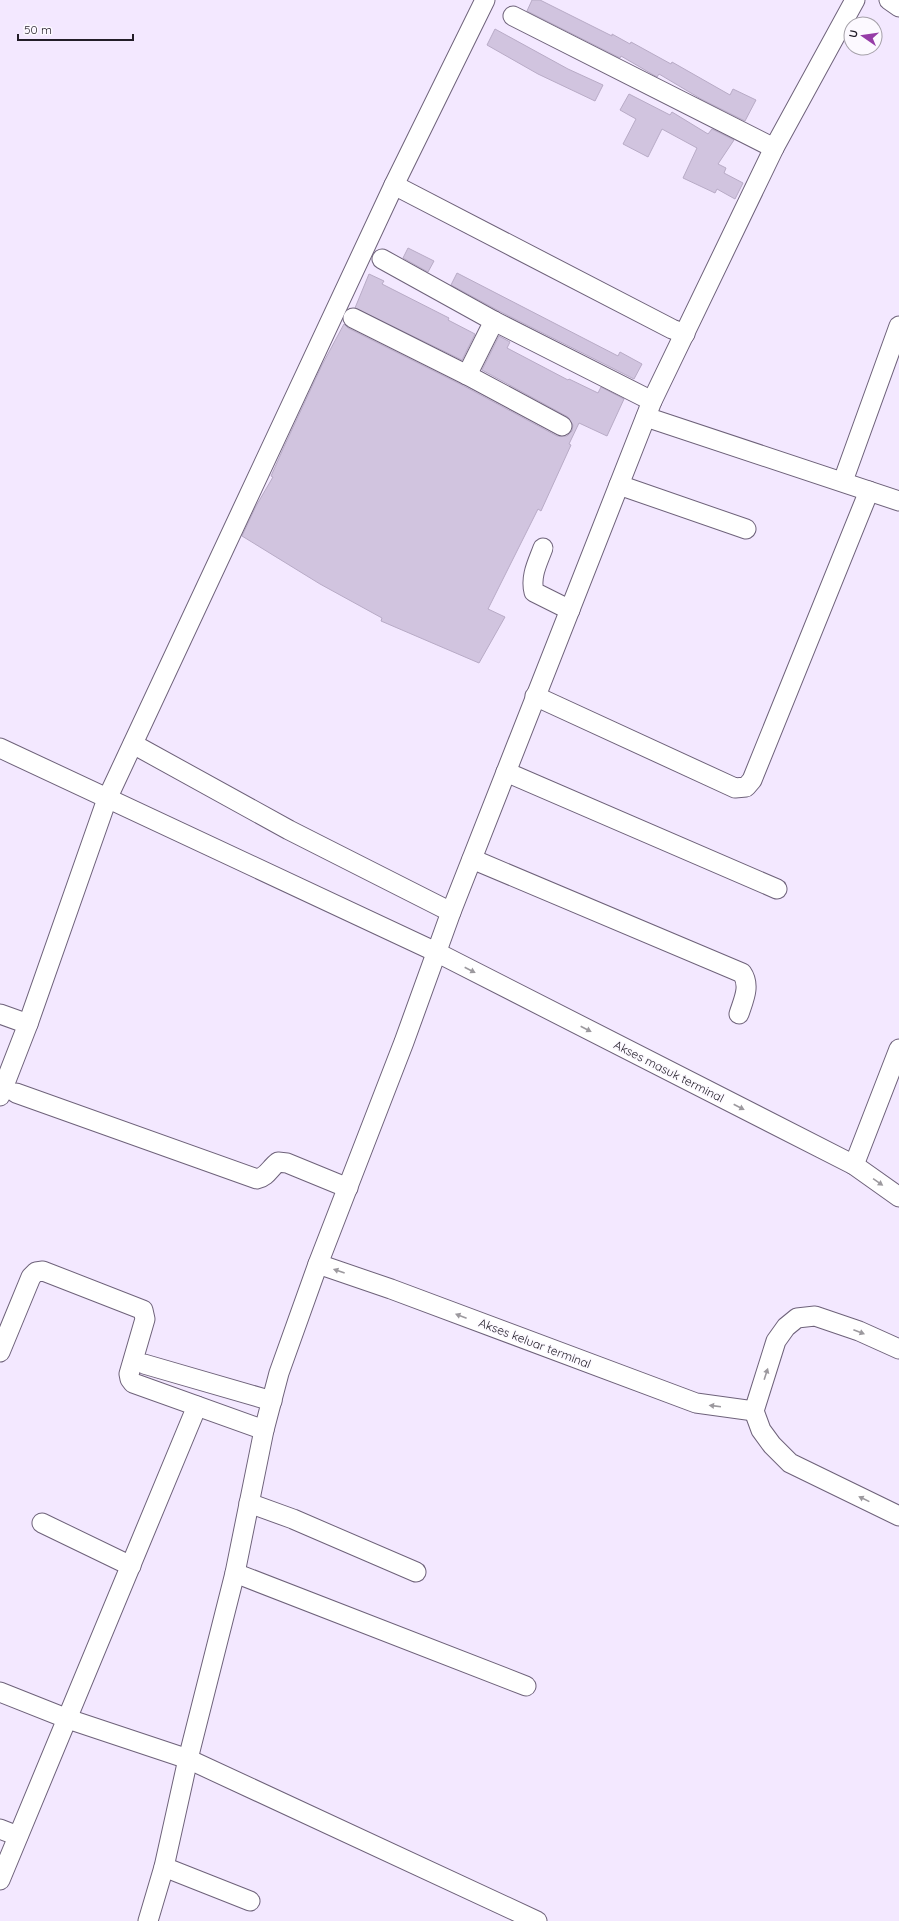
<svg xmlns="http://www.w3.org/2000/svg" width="899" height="1921" font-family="Quicksand,sans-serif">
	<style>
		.building { fill: #d1c4df; stroke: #b8abc6 }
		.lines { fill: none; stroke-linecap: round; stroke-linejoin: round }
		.minor-casing { stroke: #6e627a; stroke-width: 21 }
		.minor { stroke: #fff; stroke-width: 19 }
		.oneway { fill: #9c999e }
		.labels { text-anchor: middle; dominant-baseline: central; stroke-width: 3; stroke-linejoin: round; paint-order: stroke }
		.street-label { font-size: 12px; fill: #221d28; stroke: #fcf9ff }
	</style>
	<rect width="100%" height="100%" fill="#f3e8ff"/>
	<g class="building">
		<path d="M532,0h8l72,36v-2l18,10 1,-2 40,22 1,-2 58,33 3,-6 23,11 -11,21 -44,-22 -42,-25 -2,3 -36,-21 -1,2 -93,-47z"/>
		<path d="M495,29l73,40 35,16 -8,16 -57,-27 -51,-29z"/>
		<path d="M629,94l41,21 2,-3 36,22 4,-5 22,11 -16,24 8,4 -2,5 19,10 -8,16 -18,-10 -2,4 -32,-15 14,-30 -35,-19 -14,28 -25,-13 13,-25 -16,-9z"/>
		<path d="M408,248l26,13 -6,11 -25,-14z"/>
		<path d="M457,273l161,83 2,-4 22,12 -8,15 -135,-68 -48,-26z"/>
		<path d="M369,274l15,7 -2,3 67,34 -1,2 27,14 -13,26 -107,-52z"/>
		<path d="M344,324l4,4 114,57 95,51h10l5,-5 1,-6 -5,-8 -86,-47 17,-34 11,6 -3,6 61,32 1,-1 29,14 3,-6 23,12 -17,37 -28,-13 -10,21 2,1 -30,66 -3,-2 -50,100 17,8 -26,46 -98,-42 1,-3 -62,-34 -78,-48 14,-30 17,-29 -2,-1 12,-27 39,-84z"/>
	</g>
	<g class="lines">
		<defs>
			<g id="minor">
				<path d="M889,0l10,7"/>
				<path d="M513,16l261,132"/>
				<path d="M394,185l278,144 13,5"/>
				<path d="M382,259l112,62 158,80"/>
				<path d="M353,318l114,57 95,51"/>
				<path d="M467,375l27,-54"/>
				<path d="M646,417l253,84"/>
				<path d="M843,481l56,-155"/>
				<path d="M619,485l127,44"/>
				<path d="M543,548c-5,14 -13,28 -9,44l36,18"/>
				<path d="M535,696l200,92 11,-1 6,-7 117,-289"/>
				<path d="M133,744l156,86 162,82"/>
				<path d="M0,748l436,204 418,213 45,32"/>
				<path d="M506,772l271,117"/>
				<path d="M472,859l270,114c9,13 1,28 -3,41"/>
				<path d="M0,1014l28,10"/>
				<path d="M16,1093l241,86c10,-2 13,-11 21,-17l9,1 61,25"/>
				<path d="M0,1096l28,-72 79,-225 287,-614 91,-185"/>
				<path d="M854,1165l45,-116"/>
				<path d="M318,1264l73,25 305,114 58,8"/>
				<path d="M899,1349l-40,-18 -44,-15 -18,2 -11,9 -10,14 -22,70 7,19 11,15 18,18 109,53"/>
				<path d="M0,1352l31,-75 5,-5 7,-1 100,39 2,9 -16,55 1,5 3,4 131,47"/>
				<path d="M144,1364l128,37"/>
				<path d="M249,1503l44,16 123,53"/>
				<path d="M42,1523l89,43"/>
				<path d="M235,1573l291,113"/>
				<path d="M0,1692l68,27 120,40 349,162"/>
				<path d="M0,1829l18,7"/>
				<path d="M164,1867l86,34"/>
				<path d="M0,1880l197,-474"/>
				<path d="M148,1921l16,-54 24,-108 47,-186 29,-143 15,-57 39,-109 86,-222 47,-130 201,-511 122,-253 81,-148"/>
			</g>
		</defs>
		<use href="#minor" class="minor-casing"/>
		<use href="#minor" class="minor"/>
	</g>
	<defs><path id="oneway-solid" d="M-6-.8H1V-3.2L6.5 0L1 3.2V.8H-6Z"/></defs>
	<g class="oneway">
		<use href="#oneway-solid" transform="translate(470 970) rotate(27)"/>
		<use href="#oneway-solid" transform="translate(586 1029) rotate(27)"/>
		<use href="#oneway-solid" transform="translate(739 1107) rotate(27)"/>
		<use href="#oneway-solid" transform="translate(878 1182) rotate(35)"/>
		<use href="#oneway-solid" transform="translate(339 1271) rotate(-161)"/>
		<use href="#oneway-solid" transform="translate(461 1316) rotate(-159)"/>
		<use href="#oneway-solid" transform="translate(859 1332) rotate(21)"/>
		<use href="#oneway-solid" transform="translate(766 1374) rotate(-72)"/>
		<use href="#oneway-solid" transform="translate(715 1406) rotate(-173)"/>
		<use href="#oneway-solid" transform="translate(864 1499) rotate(-154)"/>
	</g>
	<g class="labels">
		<g class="street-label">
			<text transform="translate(669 1071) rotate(27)">Akses masuk terminal</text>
			<text transform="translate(535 1343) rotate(21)">Akses keluar terminal</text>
		</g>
	</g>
	<g transform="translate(863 36) rotate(283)"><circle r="19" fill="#fcf9ff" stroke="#a5a1a9"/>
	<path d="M0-3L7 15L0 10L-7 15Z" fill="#963ca7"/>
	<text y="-6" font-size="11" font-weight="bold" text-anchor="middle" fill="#221d28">U</text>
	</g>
	<path d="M18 34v6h115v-6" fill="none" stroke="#221d28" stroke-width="2"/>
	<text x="24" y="34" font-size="12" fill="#221d28" stroke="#fcf9ff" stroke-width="3" paint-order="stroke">50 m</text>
</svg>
